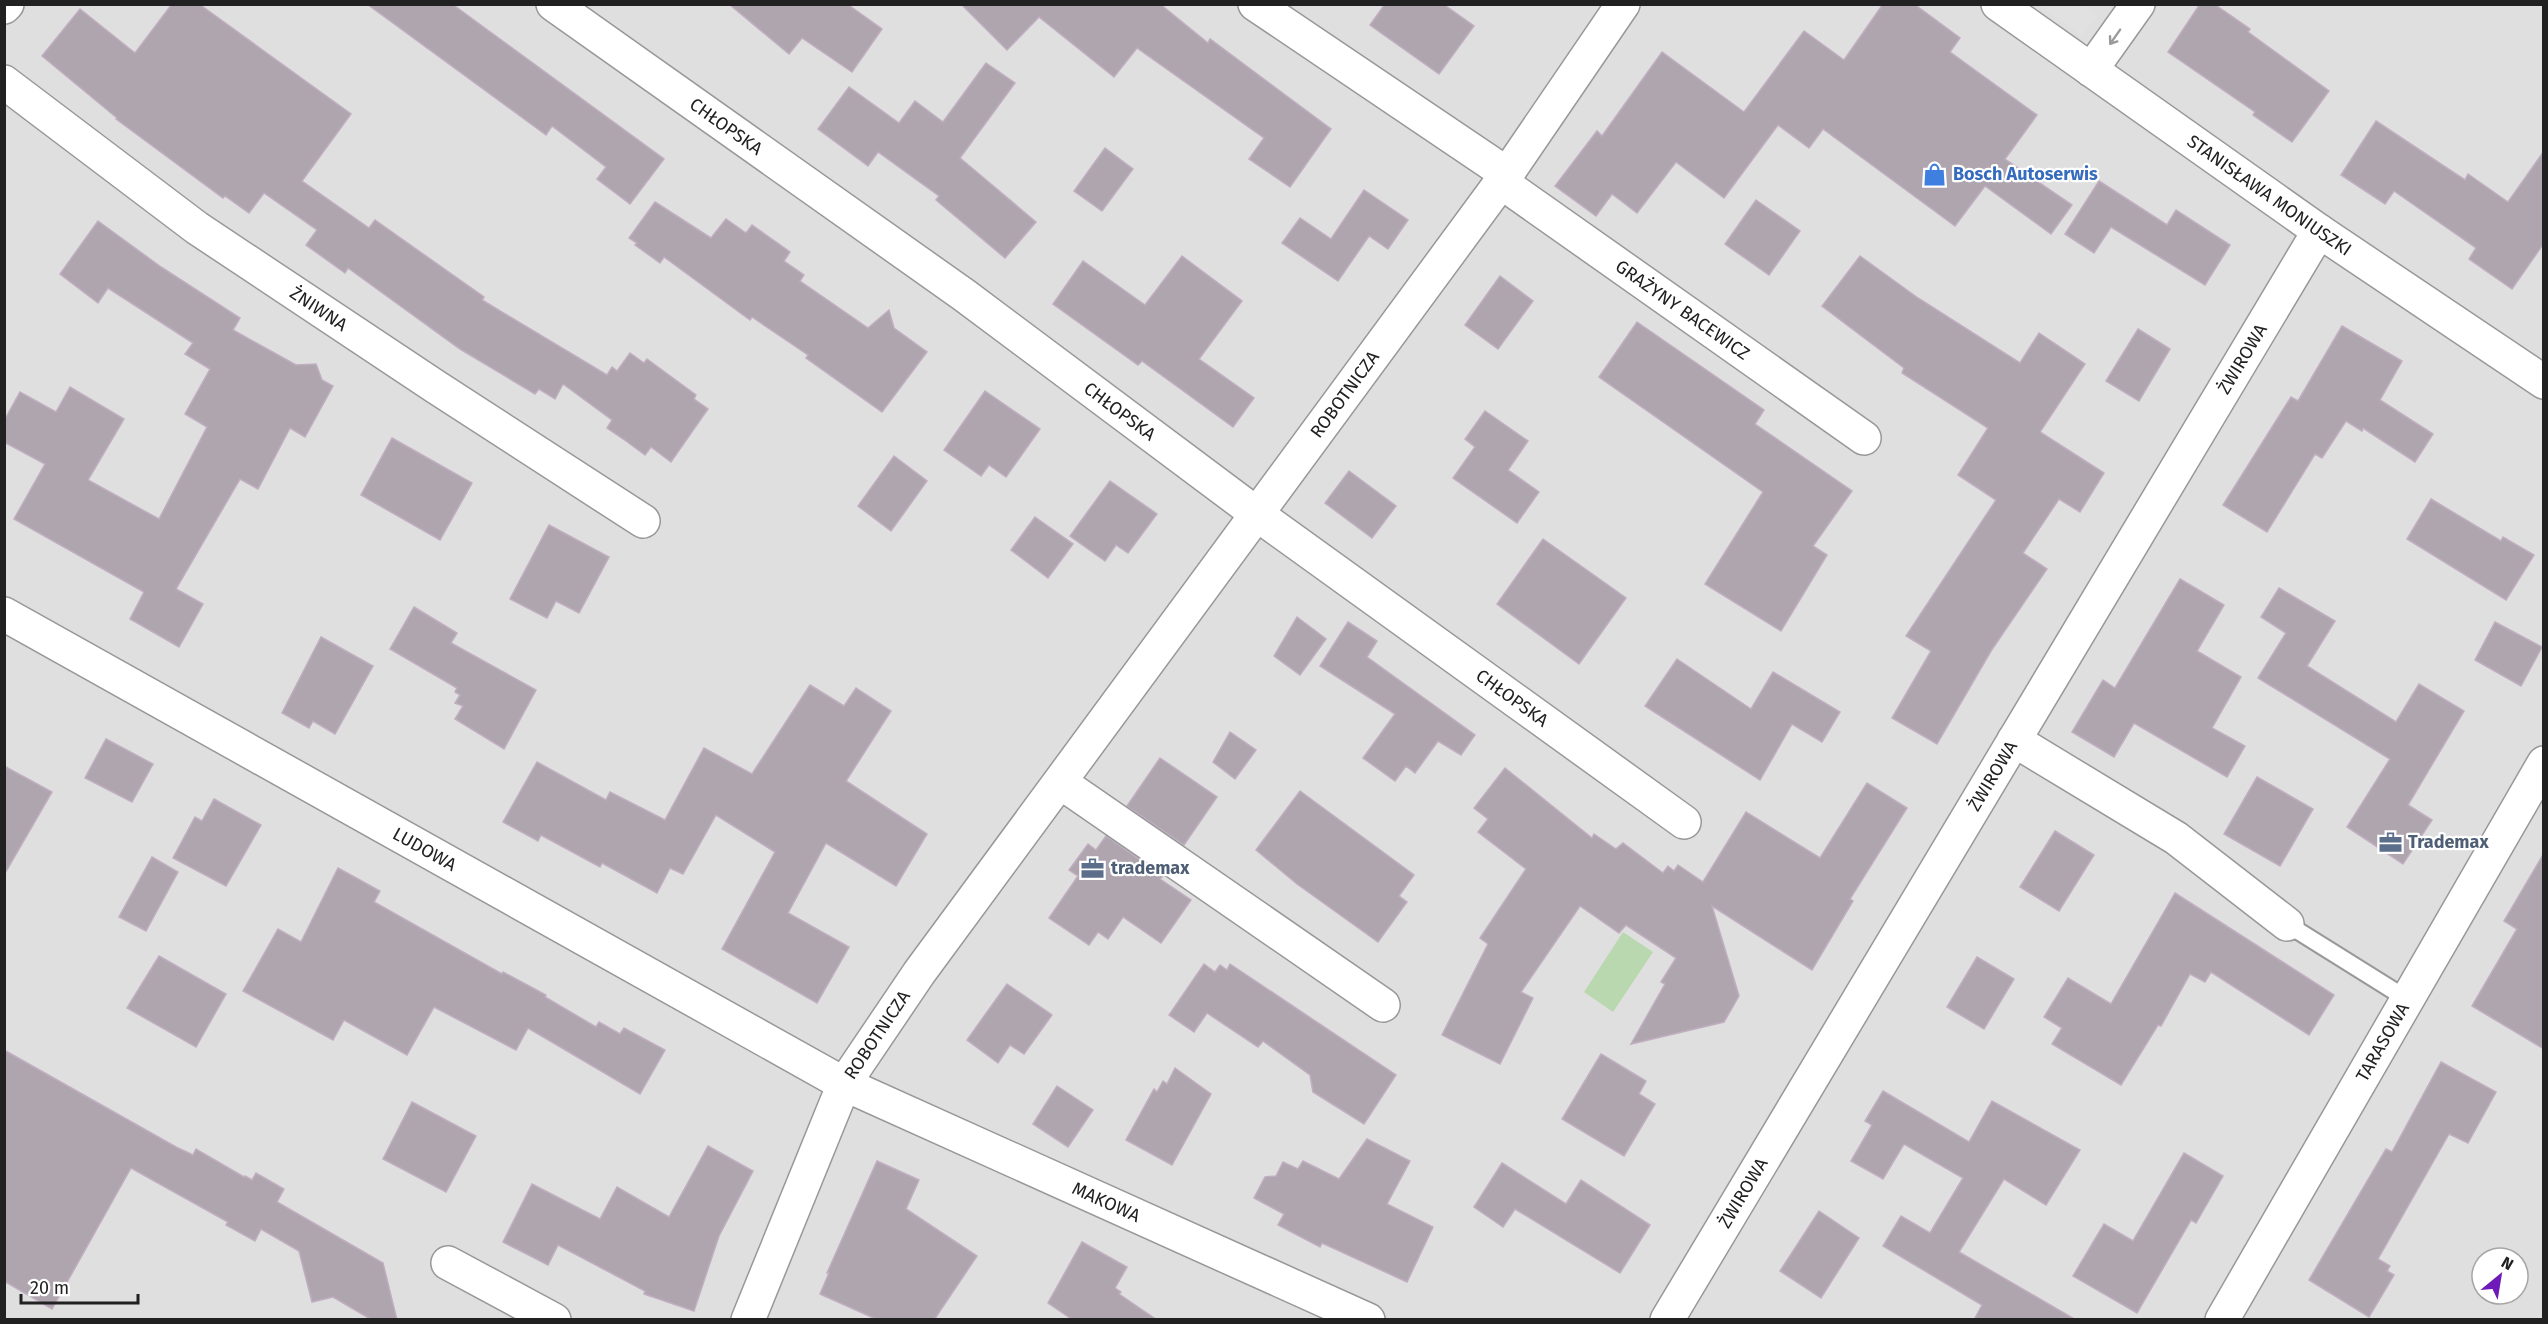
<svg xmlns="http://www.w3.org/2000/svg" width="2548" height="1324" font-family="'Fira Sans',sans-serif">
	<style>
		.residential { fill: #dfdfdf; fill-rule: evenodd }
		.parking { fill: #e1e1e1 }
		.water { fill: #bad8b0 }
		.building { fill: #aea5af; stroke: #c0aec0; stroke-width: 1.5 }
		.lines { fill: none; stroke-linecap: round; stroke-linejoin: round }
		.lane-casing { stroke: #989898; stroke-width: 20 }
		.street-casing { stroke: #989898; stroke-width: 36 }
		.lane { stroke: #fff; stroke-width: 16 }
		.street { stroke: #fff; stroke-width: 33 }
		.oneway { stroke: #9b9b9b }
		.labels { text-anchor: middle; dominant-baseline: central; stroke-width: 4.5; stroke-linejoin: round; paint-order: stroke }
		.street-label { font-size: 18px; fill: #212121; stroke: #fff }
		.shop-label { font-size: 18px; font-weight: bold; fill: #366cbe; stroke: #fff; text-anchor: start }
		.service-label { font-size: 18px; font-weight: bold; fill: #4e5e75; stroke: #fff; text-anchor: start }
	</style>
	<rect width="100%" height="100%" fill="#f0eaef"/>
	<path class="residential" d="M5,5h2538v1314l-2538,1zM2482,1258h36v36h-36z"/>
	<path class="parking" d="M2039,5h44l15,10 -16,21z"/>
	<path class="water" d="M1623,932l30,20 -40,60 -29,-20z"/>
	<g class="building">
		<path d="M172,4h27l152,110 -49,67 67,47 6,-8 109,77 -2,3 125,75 5,-8 5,4 13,-18 14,10 3,-4 49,36 -2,4 14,10 -37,53 -20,-15 -6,8 -19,-14 -19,-13 5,-8 -49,-36 -8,15 -16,-10 -4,5 -75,-45 -112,-81 -3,5 -39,-28 11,-15 -53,-37 -15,20 -24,-17 -2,2 -107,-79 1,-1 -75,-62 38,-47 55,44z"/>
		<path d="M367,4h85l212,155 -34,45 -33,-25 9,-12 -54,-41 -6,9z"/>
		<path d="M729,4h118l35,25 -30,43 -50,-34 -13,16z"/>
		<path d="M961,4h199l48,39 2,-4 121,90 -41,58 -41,-28 15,-21 -127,-90 -23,29 -75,-60 -32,33z"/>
		<path d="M1385,4h58l31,22 -35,48 -69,-49z"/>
		<path d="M1883,4h31l46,34 -10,14 87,63 -32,44 67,46 -21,29 -66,-48 -30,40 -132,-97 -14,19 -31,-23 -54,73 -48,-36 -39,51 -25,-19 -16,22 -41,-30 42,-55 5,5 60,-84 82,60 60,-81 40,29z"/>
		<path d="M2200,4h14l36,25 -2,3 81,59 -37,51 -39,-27 2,-3 -87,-60z"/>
		<path d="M986,63l29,20 -55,75 76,64 -31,36 -69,-58 3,-4 -61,-44 -10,14 -50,-37 31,-42 50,36 16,-22 28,21z"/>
		<path d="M2376,121l89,59 3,-6 40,28 36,-51v92l-32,46 -43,-30 7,-11 -82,-57 -9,13 -44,-29z"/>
		<path d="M1105,148l28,21 -31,42 -28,-20z"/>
		<path d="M2099,181l68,44 9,-15 54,35 -25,40 -94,-58 -17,26 -29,-19z"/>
		<path d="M1364,190l44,30 -20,29 -19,-13 -31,45 -56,-38 18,-25 31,21z"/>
		<path d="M1756,200l44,31 -31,44 -44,-31z"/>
		<path d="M655,202l56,36 15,-19 20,14 6,-8 38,27 -6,9 20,14 -4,6 68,47 21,-18 5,18 33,24 -45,60 -76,-54 2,-3 -56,-38 -2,3 -86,-63 -4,6 -25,-18 2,-2 -8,-5z"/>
		<path d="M98,221l63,46 79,51 -7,12 63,35 20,-1 6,16 11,6 -28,51 -15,-9 -32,61 -18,-10 -64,110 27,15 -24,43 -49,-28 14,-27 -130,-73 31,-55 -41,-22v-21l16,-29 36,20 14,-25 54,32 -36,61 71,39 48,-92 -22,-13 25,-45 -25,-15 8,-11 -85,-55 -10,15 -38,-29z"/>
		<path d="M1182,256l60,45 -43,58 55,39 -21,29 -91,-66 -4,4 -85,-61 30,-43 62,44z"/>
		<path d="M1860,256l58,42 102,65 19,-30 46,31 -45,68 64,41 -24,39 -21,-13 -36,54 24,16 -56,82 -54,93 -45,-26 39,-67 -25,-15 90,-136 -38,-25 30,-47 -86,-55 2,-5 -82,-62z"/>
		<path d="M1500,276l33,25 -35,48 -33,-24z"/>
		<path d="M1637,322l127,88 -9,14 97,67 -39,55 14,9 -46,76 -76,-47 58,-92 -164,-115z"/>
		<path d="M2342,326l60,35 -22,39 53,34 -18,28 -52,-34 -1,3 -16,-10 -24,37 -7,-4 -48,78 -44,-27 68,-108 7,4z"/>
		<path d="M2138,329l32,20 -31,52 -33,-20z"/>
		<path d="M985,391l55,38 -34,48 -17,-12 -8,11 -37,-26z"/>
		<path d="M1485,411l43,30 -20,29 31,22 -22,31 -64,-45 22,-31 -10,-8z"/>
		<path d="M392,438l80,45 -32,57 -79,-45z"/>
		<path d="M894,456l33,25 -36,50 -33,-25z"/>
		<path d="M1349,471l47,35 -24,32 -47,-35z"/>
		<path d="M1110,481l47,33 -29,39 -12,-8 -11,16 -35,-25z"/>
		<path d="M2431,499l70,42 2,-4 31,18 -28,45 -99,-61z"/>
		<path d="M1035,517l38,27 -25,34 -37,-28z"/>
		<path d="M549,525l60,32 -30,56 -23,-12 -9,17 -37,-19z"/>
		<path d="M1543,539l83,59 -47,66 -82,-60z"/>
		<path d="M2180,579l44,26 -27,46 44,26 -29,51 33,18 -18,31 -93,-54 -20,34 -42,-25 31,-52 12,8z"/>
		<path d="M2279,588l56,33 -28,45 89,56 23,-38 45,27 -56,94 24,15 -29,44 -56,-37 43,-68 -132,-81 28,-45 -25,-16z"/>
		<path d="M414,607l43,26 -6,10 85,47 -32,59 -49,-30 8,-13 -8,-3 5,-8 -5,-3 2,-4 -67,-39z"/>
		<path d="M1297,617l29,22 -26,36 -26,-19z"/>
		<path d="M1348,622l29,19 -10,16 108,78 -14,20 -23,-14 -23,32 -9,-7 -11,15 -32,-23 32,-44 -75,-48z"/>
		<path d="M2495,622l47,25 -21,39 -46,-26z"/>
		<path d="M321,637l52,29 -38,68 -22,-13 -4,7 -27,-15z"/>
		<path d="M1677,659l74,50 22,-37 67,40 -18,30 -30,-18 -32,56 -115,-74z"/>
		<path d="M810,685l34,21 12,-18 35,23 -45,70 81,53 -31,52 -70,-43 -38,70 61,34 -32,56 -95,-54 53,-97 -59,-37 -33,59 -13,-6 -13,25 -55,-30 -2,4 -59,-32 -3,6 -35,-19 34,-60 69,38 4,-8 55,28 39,-72 48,26z"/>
		<path d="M1230,732l26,18 -21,29 -22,-17z"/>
		<path d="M106,739l47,25 -21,38 -47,-24z"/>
		<path d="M1160,758l57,39 -33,48 -57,-39z"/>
		<path d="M4,766l48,26 -48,83z"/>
		<path d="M1505,768l87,70 2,-4 22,15 7,-6 40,30 5,-7 6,5 4,-6 25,17 43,-70 74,46 47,-75 40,25 -57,91 3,2 -41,69 -100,-64 27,90 -15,26 -93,22 34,-60 -4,-2 15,-24 -50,-33 -7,8 -39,-27 -59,86 12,6 -33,66 -58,-29 46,-91 -8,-6 46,-69 -48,-37 10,-13 -14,-11z"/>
		<path d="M2257,777l56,32 -33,57 -56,-32z"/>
		<path d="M1300,791l114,84 -15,21 8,6 -29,40 -81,-58 -41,-34z"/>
		<path d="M214,799l47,26 -35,61 -53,-28 22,-41 7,4z"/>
		<path d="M2055,831l39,24 -35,56 -39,-24z"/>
		<path d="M1106,836l57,40 -3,3 31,21 -30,43 -38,-26 -15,22 -10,-7 -9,13 -40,-27 29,-42 -9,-6 19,-26 8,6z"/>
		<path d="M2544,853v196l-72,-43 45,-77 -13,-8z"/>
		<path d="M152,857l26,15 -32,59 -27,-14z"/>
		<path d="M338,868l42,23 -6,11 128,72 1,-2 43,23 -1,2 51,30 3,-5 21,12 4,-6 41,22 -25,44 -112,-66 -12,22 -82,-43 -27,48 -63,-35 -11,20 -90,-49 35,-62 23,13z"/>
		<path d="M2175,893l159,102 -25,40 -98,-63 -6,10 -15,-8 -29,52 -3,-1 -37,60 -69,-41 10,-16 -18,-11 24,-39 43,26z"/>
		<path d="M159,956l67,38 -30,53 -69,-39z"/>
		<path d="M1977,957l37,22 -30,50 -37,-22z"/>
		<path d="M1204,964l11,8 5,-7 7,5 3,-6 166,111 -32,49 -51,-32 -3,-17 -47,-34 -5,6 -51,-34 -13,19 -25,-17z"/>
		<path d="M1007,984l45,31 -28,39 -14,-9 -12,18 -31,-23z"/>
		<path d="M4,1050l172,97 17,8 3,-6 48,28 1,-1 7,4 4,-7 28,16 -7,13 106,61 14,57h-25l-39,-23 -21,5 -13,-51 -38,-22 -6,12 -29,-16 2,-3 -97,-54 -79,141 -48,-28z"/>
		<path d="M1601,1054l45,27 -7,13 16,10 -31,52 -62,-37z"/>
		<path d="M2441,1062l55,30 -28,51 -19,-9 -71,125 12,7 -3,5 7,4 -25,42 -60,-37 77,-131 6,3z"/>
		<path d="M1175,1068l36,26 -39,71 -46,-25 28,-51 3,3 6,-11 4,3z"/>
		<path d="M1057,1086l36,24 -25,37 -35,-23z"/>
		<path d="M1883,1091l86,51 23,-41 88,49 -34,55 -42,-26 -45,73 117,68h-102l8,-15 -99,-59 18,-30 29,17 33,-55 -59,-34 -21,35 -32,-18 21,-36 -7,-4z"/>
		<path d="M412,1102l64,34 -30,56 -63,-33z"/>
		<path d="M1367,1139l43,22 -23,43 46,23 -26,55 -85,-39 -2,4 -42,-22 6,-11 -30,-16 11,-21 11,-1 7,-14 15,7 5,-8 36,18z"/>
		<path d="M708,1146l45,25 -34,65 -25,75 -50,-17 1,-3 -87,-46 -10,20 -45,-23 29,-58 68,35 17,-32 52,30z"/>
		<path d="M2184,1153l39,23 -27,47 -5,-3 -54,93 -64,-37 31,-52 29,17z"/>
		<path d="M877,1161l42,19 -13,29 71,47 -43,64h-56l-58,-26 9,-21h-2z"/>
		<path d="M1502,1163l64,41 15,-24 69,45 -30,48 -105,-64 -12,18 -29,-20z"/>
		<path d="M1819,1211l40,27 -38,60 -41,-27z"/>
		<path d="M1082,1242l45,25 -12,21 6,4 -2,2 38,26h-84l-25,-17z"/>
	</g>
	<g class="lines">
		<defs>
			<path id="lane" d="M2287,924l120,75"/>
			<g id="street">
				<path id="s1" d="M553,4l411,291 301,225 419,302"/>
				<path d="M1255,4l252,170"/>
				<path id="s2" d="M1998,4l321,227 225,151"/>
				<path d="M4,7l3,-3"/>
				<path d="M2091,70l47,-66"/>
				<path id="s3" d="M4,82l193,146 239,159 207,134"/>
				<path id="s4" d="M1501,182l363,256"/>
				<path id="s5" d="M4,614l840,470 524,236"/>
				<path d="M2014,740l162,98 111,86"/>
				<path d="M1060,782l323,223"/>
				<path d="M448,1263l106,57"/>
				<path id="s6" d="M748,1320l96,-236 75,-111 588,-799 116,-170"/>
				<path id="s7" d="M1667,1320l652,-1089"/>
				<path id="s8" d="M2222,1320l322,-557"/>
			</g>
		</defs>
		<use href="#lane" class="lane-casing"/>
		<use href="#street" class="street-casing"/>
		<use href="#lane" class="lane"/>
		<use href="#street" class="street"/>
	</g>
	<defs><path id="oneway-shaft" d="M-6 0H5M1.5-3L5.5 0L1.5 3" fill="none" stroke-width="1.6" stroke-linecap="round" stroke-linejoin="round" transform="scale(1.5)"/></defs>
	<use class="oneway" href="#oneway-shaft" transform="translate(2115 37) rotate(125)"/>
	<defs>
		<symbol id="shop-bare" viewBox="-9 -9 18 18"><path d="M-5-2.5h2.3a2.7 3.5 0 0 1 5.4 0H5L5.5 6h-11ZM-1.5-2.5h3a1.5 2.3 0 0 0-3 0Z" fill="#3f7fe0" stroke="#fff" stroke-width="2.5" paint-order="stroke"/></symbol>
		<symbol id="office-bare" viewBox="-9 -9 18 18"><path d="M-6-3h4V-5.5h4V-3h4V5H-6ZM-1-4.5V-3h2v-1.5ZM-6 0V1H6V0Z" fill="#5c6f8a" stroke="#fff" stroke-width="2.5" paint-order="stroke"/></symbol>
	</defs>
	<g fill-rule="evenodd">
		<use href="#shop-bare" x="1918" y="158" width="33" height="33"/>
		<use href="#office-bare" x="2374" y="826" width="33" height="33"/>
		<use href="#office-bare" x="1076" y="852" width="33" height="33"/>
	</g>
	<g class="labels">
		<g class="street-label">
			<text stroke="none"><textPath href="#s1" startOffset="212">CHŁOPSKA</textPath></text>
			<text stroke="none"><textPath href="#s2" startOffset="332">STANISŁAWA MONIUSZKI</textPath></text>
			<text stroke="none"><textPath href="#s3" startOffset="388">ŻNIWNA</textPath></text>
			<text stroke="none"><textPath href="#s4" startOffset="222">GRAŻYNY BACEWICZ</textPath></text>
			<text stroke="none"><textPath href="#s7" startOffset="1120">ŻWIROWA</textPath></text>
			<text stroke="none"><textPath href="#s6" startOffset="1107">ROBOTNICZA</textPath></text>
			<text stroke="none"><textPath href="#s1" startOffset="698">CHŁOPSKA</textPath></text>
			<text stroke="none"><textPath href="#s1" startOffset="1184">CHŁOPSKA</textPath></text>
			<text stroke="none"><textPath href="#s7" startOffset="634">ŻWIROWA</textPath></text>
			<text stroke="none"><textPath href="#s5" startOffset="482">LUDOWA</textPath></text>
			<text stroke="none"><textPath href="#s6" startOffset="314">ROBOTNICZA</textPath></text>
			<text stroke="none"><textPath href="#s8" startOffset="321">TARASOWA</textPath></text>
			<text stroke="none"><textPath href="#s7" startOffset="148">ŻWIROWA</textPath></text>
			<text stroke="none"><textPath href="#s5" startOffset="1250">MAKOWA</textPath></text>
		</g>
		<g class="shop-label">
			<text x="1953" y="174">Bosch Autoserwis</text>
		</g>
		<g class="service-label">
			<text x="2408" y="842">Trademax</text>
			<text x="1111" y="868">trademax</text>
		</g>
	</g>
	<rect width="2548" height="1324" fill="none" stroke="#212121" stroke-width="12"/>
	<g transform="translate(2500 1276) rotate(30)"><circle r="28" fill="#ffffff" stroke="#a6a6a6" stroke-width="1.5"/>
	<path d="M0-4.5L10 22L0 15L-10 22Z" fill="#6e1ab9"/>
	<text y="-9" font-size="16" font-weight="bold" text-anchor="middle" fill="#212121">N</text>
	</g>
	<path d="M21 1294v9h117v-9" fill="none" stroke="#212121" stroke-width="3"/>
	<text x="30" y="1294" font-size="18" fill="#212121" stroke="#ffffff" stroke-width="4.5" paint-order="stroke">20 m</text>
</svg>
